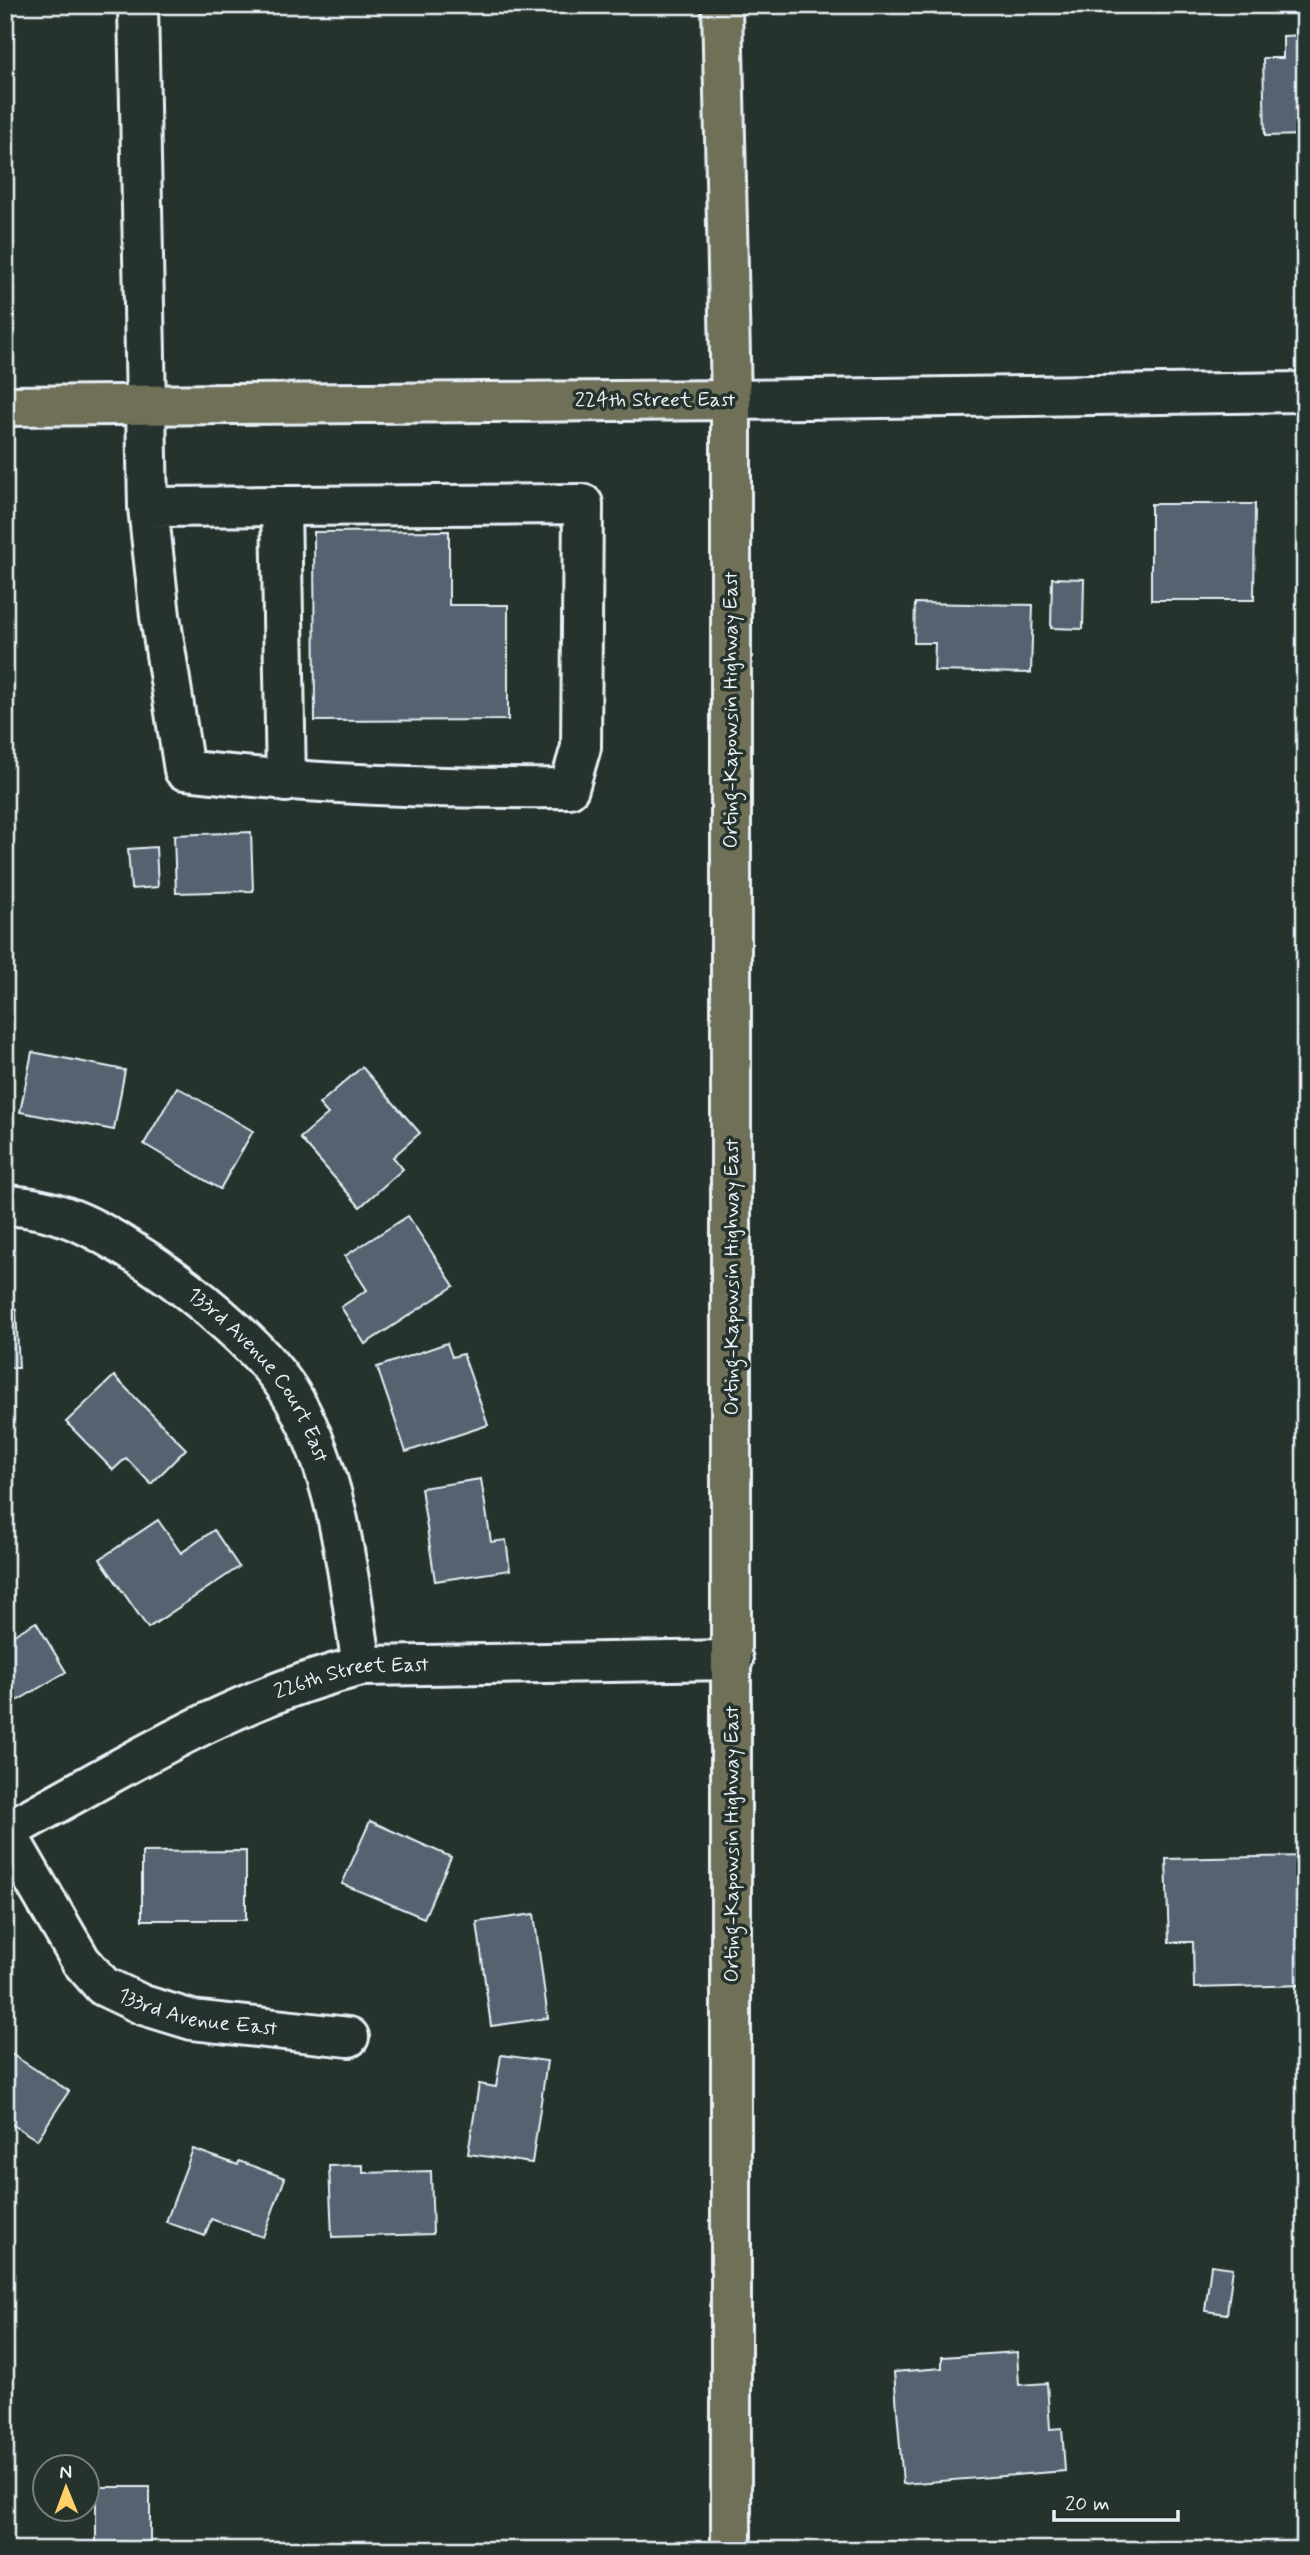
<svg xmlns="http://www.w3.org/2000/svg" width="1310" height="2555" font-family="Mynerve,sans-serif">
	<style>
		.building { fill: #55626f; stroke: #e8f1f8; stroke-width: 2 }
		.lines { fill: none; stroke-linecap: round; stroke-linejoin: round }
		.minor-casing { stroke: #e8f1f8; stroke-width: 44 }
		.major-casing { stroke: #e8f1f8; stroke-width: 44 }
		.minor { stroke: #26332d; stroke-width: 38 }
		.major { stroke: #706f59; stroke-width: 38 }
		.labels { text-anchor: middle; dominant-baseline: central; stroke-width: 7; stroke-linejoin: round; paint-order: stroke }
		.street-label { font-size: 21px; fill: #e8f1f8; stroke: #26332d }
	</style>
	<rect width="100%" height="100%" fill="#26332d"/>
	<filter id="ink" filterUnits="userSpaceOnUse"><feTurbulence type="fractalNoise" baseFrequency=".0143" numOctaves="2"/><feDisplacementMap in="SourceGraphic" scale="14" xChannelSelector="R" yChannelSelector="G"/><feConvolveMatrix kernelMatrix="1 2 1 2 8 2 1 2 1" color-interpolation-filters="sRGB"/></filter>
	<g filter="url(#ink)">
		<g class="building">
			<path d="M1305,35v100l-40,1 -2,-78h20v-22z"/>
			<path d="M1151,504h104l-1,96h-103z"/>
			<path d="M449,531v74h59v115l-193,1 -1,-189z"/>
			<path d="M1052,578l32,1 -1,50 -32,-1z"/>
			<path d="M915,603l118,2 -2,68 -97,-2 1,-28h-21z"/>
			<path d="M251,832l2,59 -77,2 -2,-58z"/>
			<path d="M156,847l2,40 -27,2 -3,-40z"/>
			<path d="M32,1052l93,18 -11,60 -94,-18z"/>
			<path d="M362,1067l58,66 -27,24 10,12 -43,38 -60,-69 28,-24 -9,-10z"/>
			<path d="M177,1087l76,44 -33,58 -76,-45z"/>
			<path d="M408,1216l46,70 -89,58 -24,-37 26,-17 -22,-34z"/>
			<path d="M16,1309l3,59h-14v-58z"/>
			<path d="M447,1343l5,14 11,-3 25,71 -82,27 -29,-85z"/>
			<path d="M114,1376l72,73 -35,35 -25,-26 -13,12 -47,-48z"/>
			<path d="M481,1479l10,63 15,-2 4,30 -75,11 -14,-93z"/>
			<path d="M158,1520l23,33 33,-23 25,37 -91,61 -48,-69z"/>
			<path d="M36,1622l30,50 -61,36v-68z"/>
			<path d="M370,1821l81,36 -27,61 -82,-34z"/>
			<path d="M246,1851v69h-104v-68z"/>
			<path d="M1305,1856v129l-111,3 -1,-46h-24l-3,-83z"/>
			<path d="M534,1914l14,104 -57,8 -14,-104z"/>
			<path d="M5,2050l64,41 -32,49 -32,-20z"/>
			<path d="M501,2055l46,6 -15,102 -64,-9 11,-70 17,3z"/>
			<path d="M193,2149l45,16 1,-4 46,17 -22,59 -52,-18 -6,17 -39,-14z"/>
			<path d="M363,2165v8l68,-2 2,63 -101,3 -3,-71z"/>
			<path d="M1211,2265l22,3 -6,46 -22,-3z"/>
			<path d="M1017,2352l2,33 28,-2 3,46 12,-1 3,43 -162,13 -9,-112 48,-4v-11z"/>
			<rect x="96" y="2487" width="54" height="63"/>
			<path d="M253,2547l86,1 -86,2z"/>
		</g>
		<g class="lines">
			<defs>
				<g id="minor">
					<path d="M138,5l10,502 12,109 24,154c128,15 256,19 385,18l12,-41 2,-243 -435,3"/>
					<path d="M731,400l574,-8"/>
					<path d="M281,506l5,276"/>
					<path id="s1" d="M5,1205c60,3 96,26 145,58 46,31 118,89 145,138 45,80 53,176 67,265"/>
					<path id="s2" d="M5,1832c115,-62 229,-136 357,-166l371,-6"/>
					<path id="s3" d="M6,1832l75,129 22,25 40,19 49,15 157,17"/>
				</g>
				<g id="major">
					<path d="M722,5l9,395v2150"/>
					<path d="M5,406l726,-6"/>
				</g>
			</defs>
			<use href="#minor" class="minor-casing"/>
			<use href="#major" class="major-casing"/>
			<use href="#minor" class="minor"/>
			<use href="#major" class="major"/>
		</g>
	</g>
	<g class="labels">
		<g class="street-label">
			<text x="655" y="400">224th Street East</text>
			<text transform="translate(731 710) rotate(-90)">Orting-Kapowsin Highway East</text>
			<text transform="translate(732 1277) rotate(-90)">Orting-Kapowsin Highway East</text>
			<text stroke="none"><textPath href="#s1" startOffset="317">133rd Avenue Court East</textPath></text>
			<text stroke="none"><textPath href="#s2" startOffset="383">226th Street East</textPath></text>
			<text transform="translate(732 1844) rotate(-90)">Orting-Kapowsin Highway East</text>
			<text stroke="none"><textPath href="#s3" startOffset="282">133rd Avenue East</textPath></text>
		</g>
	</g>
	<rect width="1310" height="2555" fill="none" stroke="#26332d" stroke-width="28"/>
	<rect x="14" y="14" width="1282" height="2527" fill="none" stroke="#e8f1f8" stroke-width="2.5" filter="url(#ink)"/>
	<g transform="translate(66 2488) rotate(359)"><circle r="33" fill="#26332d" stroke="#747f7e" stroke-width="2"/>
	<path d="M0-5L12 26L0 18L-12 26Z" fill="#ffd166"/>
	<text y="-10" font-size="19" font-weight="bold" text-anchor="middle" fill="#e8f1f8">N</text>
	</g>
	<path d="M1054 2510v10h124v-10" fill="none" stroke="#e8f1f8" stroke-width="3.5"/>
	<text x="1065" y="2510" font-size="21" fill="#e8f1f8" stroke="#26332d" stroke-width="5" paint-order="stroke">20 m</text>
</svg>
